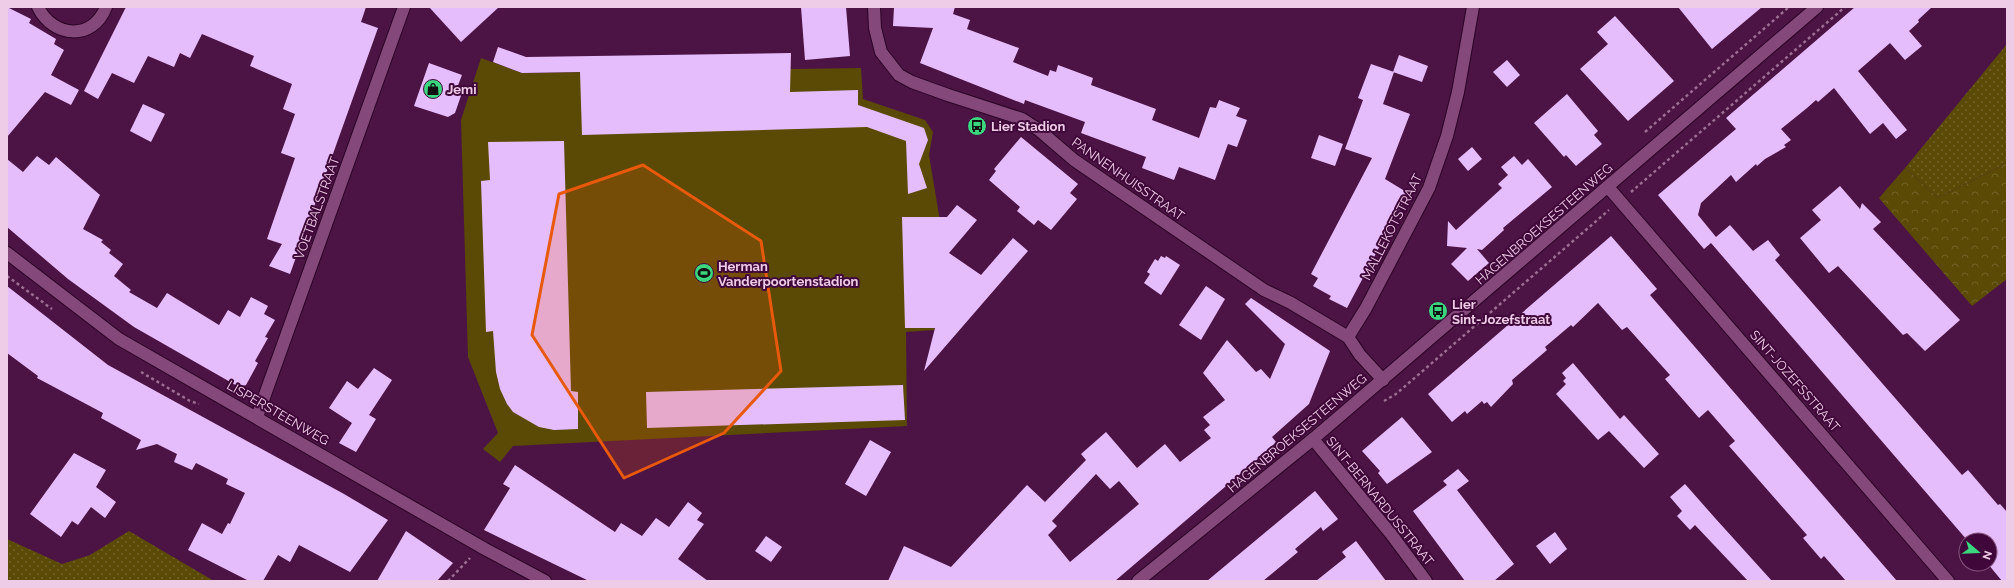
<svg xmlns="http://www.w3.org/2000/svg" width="2014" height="588" font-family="Raleway,sans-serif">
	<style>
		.grass { fill: url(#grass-dots) }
		.forest { fill: url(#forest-crowns) }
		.garden { fill: #5a4a05 }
		.building { fill: #e6bdfc; fill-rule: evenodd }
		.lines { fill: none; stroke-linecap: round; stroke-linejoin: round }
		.minor-casing { stroke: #2b0326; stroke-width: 14 }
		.path { stroke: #9b6e93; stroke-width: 2.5; stroke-dasharray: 3 3; stroke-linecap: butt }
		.minor { stroke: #84497a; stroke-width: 12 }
		.marked { fill: #e8590c; fill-opacity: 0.2; stroke: #e8590c; stroke-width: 3; stroke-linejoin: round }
		.labels { text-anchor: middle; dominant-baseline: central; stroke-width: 4; stroke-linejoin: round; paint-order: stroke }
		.poi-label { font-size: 13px; font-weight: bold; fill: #eecbe6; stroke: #40083a; text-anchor: start }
		.street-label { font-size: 13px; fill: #eecbe6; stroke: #40083a }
	</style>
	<defs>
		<pattern id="grass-dots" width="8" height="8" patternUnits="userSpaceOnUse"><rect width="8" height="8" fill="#5a4a05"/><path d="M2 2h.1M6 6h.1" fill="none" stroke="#726329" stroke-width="1.8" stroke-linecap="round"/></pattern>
		<pattern id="forest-crowns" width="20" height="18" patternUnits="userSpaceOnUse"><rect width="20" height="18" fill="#5a4a05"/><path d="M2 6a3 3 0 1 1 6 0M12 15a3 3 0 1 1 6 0" fill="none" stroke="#726329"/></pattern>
	</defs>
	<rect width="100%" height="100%" fill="#4c1444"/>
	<g class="grass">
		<path d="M2007,44v119l-69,35 -33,-30z"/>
		<path d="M129,531l85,50h-207v-42l55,25 28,-9z"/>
	</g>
	<path class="forest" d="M2007,163v116l-35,27 -93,-108 26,-30 33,30z"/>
	<path class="garden" d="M481,58l41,15 339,-5 2,31 62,21 8,12 -4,23 16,96 -5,45 -6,34 -28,2 1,94 -394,20 -13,16 -17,-13 15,-16 -30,-76 -7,-237z"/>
	<g class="building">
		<path d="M7,7l24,12 -2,4 27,16 -2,5 10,6 -13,25 28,15 -8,15 -26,-13 -38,45z"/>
		<path d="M126,7h240l-5,15 17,6 -88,246 -21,-8 13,-22 -15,-5 28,-81 -14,-5 14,-39 -12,-5 9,-25 -42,-18 4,-10 -52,-22 -12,24 -10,-5 -6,14 -26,-11 -14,27 -22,-10 -14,26 -14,-8z"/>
		<path d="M429,7h70l-38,35z"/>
		<path d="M801,7h45l4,49 -45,4z"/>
		<path d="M894,7h61l-2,7 17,6 -3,9 52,19 -6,14 35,14 2,-6 6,2 2,-7 35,13 -2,7 65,24 -4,11 47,18 11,-31 6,1 3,-8 21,8 -4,8 11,4 -10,27 -9,-3 -13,36 -36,-13 -5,13 -32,-12 4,-11 -65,-24 4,-11 -60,-22 -1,4 -104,-41 13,-35 -40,-2z"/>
		<path d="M1678,7h84l-50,42z"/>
		<path d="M1855,7h77l-14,13 1,2 -10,9 13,15 -17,14 -15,-17 -32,28 49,59 -11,9 -13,-16 -13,11 -36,-46 -16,14 -2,-2 -9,8 -26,21 10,11 -7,5 2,2 -21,12 -8,7 -1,-2 -20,18 -5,-7 -30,28 -3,12 18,22 14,-12 23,26 15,-11 12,15 -5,5 187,215 6,-5 30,35 2,-1 7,8v69h-5l-14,-17h2v-24h-23l-256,-297 -7,6 -46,-54 78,-66 -10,-11z"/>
		<path d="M1615,16l59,65 -46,40 -48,-52 28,-25 -11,-12z"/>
		<path d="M498,47l28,10 265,-4 -1,39 68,-2v15l66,23 4,12 -9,24 8,24 -19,6 -2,-53 -39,-14 -285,8 -2,-63 -58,1 -29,-11z"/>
		<path d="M1399,55l29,11 -6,16 -29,-10z"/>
		<path d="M1507,60l13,15 -13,12 -14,-15z"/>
		<path d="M429,63l33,12 -5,13 6,2 -8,23 -7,4 -34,-11z"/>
		<path d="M1371,64l23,8 -11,32 27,10 -25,65 23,14 -61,115 -18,-9 2,-3 -18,-10 5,-8 -7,-4 61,-116 -27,-9 18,-49 -5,-2z"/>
		<path d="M1567,94l31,37 -4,4 8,9 -26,22 -10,-11 -2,2 -30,-34z"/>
		<path d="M143,104l22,10 -14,28 -21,-11z"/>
		<path d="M1319,135l24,9 -8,22 -24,-8z"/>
		<path d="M1021,137l57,47 -8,9 7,6 -26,31 -13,-10 -4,5 -17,-14 3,-4 -31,-27 7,-9 -2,-2z"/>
		<path d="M564,141l7,250 7,1v37l-24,1 -15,-3 -26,-15 -6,-8 -7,-15 -4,-17 -3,-41 -7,1 -5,-151 9,-1 -2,-38z"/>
		<path d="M1472,147l10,12 -14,12 -10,-12z"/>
		<path d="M37,156l12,9 7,-8 44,38 -17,34 20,11 -2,2 10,8 -2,3 14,11 -9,12 17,14 -2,2 28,16 10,-15 52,32 9,-15 12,7 11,-20 17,9 -4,8 11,6 -10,17 3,1 -13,23 3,2 -12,22 -7,2 -105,-60 -66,-48 -61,-52v-68l16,13z"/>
		<path d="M1514,156l8,9 6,-6 24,28 -49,41 1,2 -22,20 -5,-1 12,14 -21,18 -17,-17 16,-16 -20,-2 1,-25 8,9 46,-42 -4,-4 10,-9 -7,-8z"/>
		<path d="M1840,186l20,23 2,-6 19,19 -8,7 87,91 -35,31 -18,-18 -4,2 -65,-69 -9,7 -29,-35 21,-18 -9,-10z"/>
		<path d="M957,205l20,15 -28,33 32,22 32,-37 15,13 -104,120 11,-43h-30l-3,-111h45z"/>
		<path d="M1611,236l46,53 -7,6 247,286h-51l-22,-25 -3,3 -18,-21 4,-3 -78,-89 6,-5 -27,-31 -9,8 -34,-39 5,-4 -43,-48 -5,3 -24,-27 -25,24 -2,-2 -26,22 2,3 -35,30 1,4 -22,23 -4,-5 -3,2 -2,-3 -15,13 -2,-3 -13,11 -24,-28z"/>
		<path d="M1161,256l4,2 1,-2 14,9 -19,30 -17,-12 6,-9 -3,-2 8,-13 3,2z"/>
		<path d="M7,286l101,79 236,129 44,26 -38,52 -51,-27 -9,17 -12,-7 -15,26h-14l-61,-31 14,-27 20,11 6,-11 2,1 15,-31 -19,-9 2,-5 -32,-16 -4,7 -18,-8 3,-8 -20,-10 -21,6 5,-10 -40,-22 2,-5 -66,-35 1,-2 -31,-23z"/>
		<path d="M1206,286l19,13 -24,41 -22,-15z"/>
		<path d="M1251,298l79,53 -21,53 -37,33 4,5 -9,9 -152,130h-227l16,-35 47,21 76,-82 18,17 41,-42 -5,-6 25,-22 31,36 28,-24 15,18 31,-24 -7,-8 6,-5 -7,-8 22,-17 -22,-27 24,-33 29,32 5,-3 9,10 15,-35 -40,-40zM1096,474l14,15 9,-8 20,23 -69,58 -22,-27 9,-9 -5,-5z"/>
		<path d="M1573,363l47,56 4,-4 35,39 -15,14 -35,-37 -11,9 -42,-46 10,-10 -3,-3 3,-3 -4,-5z"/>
		<path d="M374,368l18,12 -23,35 7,4 -20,33 -17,-9 13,-20 -23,-15 18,-27 11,8z"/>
		<path d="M903,385l2,35 -258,8 -1,-36z"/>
		<path d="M1402,417l30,35 -45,32 -9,-11 2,-2 -18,-20z"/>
		<path d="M870,440l21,12 -25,44 -21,-12z"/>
		<path d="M74,453l32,17 -10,17 20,15 -11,16 -14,-11 -13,18 -6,-4 -11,16 -31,-23z"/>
		<path d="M515,465l100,67 6,-9 21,13 14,-18 13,9 19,-25 14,11 -5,7 7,4 -26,35 30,22h-119l-105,-51 26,-42 -7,-4z"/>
		<path d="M1458,469l11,12 -12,9 57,74 -20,17h-29l-52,-70 34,-26 -4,-4z"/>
		<path d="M1685,484l30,34 57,63h-24l-53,-56 -5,5 -13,-14 5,-5 -12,-14z"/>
		<path d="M1315,491l23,28 -15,12 -2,-4 -26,22 3,3 -35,29h-56z"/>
		<path d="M406,531l47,32 -16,18h-60z"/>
		<path d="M1555,532l12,17 -17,15 -14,-18z"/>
		<path d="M766,536l16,11 -11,15 -16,-11z"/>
		<path d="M1356,541l30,40h-70l30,-24 -4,-5z"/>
	</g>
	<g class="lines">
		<defs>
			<g id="minor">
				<path d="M38,7c15,31 55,34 68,0"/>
				<path d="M874,7l1,21 6,24 18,23 13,7 36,13 74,24 17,11 35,30 190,130 27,13 57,34 12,18 23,25"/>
				<path d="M1608,187l340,394"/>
				<path d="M7,253l112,86 366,210 60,32"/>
				<path d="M1348,337l18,-29 63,-120 18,-52 11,-44 15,-85"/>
				<path d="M257,417l147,-410"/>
				<path d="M1313,439l78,95 35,47"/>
				<path d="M1138,581l175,-142 504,-432"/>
			</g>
		</defs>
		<use href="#minor" class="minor-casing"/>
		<g class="path">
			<path d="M1645,132l144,-125"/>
			<path d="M1631,192l214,-185"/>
			<path d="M7,276l45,33"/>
			<path d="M141,372l49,29 9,3"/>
			<path d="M1384,401l12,-7 213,-184"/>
			<path d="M448,581l22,-23"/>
		</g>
		<use href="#minor" class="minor"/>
	</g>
	<path class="marked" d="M643,165l118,76 20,130 -57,62 -100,45 -92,-143 27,-141z"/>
	<defs>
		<symbol id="shop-disc" viewBox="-11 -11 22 22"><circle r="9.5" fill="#3ad77f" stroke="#40083a"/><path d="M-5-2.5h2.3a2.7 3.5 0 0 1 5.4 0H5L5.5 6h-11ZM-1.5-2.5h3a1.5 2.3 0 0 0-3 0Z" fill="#111"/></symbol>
		<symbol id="bus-disc" viewBox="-11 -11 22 22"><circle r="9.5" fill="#3ad77f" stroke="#40083a"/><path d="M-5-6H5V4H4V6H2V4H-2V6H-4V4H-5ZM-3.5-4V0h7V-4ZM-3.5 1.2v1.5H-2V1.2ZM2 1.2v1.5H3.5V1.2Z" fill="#111"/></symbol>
		<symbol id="stadium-disc" viewBox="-11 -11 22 22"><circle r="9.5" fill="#3ad77f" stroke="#40083a"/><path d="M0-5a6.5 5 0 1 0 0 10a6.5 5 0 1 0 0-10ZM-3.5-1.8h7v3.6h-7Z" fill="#111"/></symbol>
	</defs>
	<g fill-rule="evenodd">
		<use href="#shop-disc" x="422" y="78" width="22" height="22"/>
		<use href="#bus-disc" x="966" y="115" width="22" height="22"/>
		<use href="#stadium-disc" x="693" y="262" width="22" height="22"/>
		<use href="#bus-disc" x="1427" y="300" width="22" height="22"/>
	</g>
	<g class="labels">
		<g class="poi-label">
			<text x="447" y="89">Jemi</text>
			<text x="991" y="126">Lier Stadion</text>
			<text x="718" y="266">Herman<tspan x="718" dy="15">Vanderpoortenstadion</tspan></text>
			<text x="1452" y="304">Lier<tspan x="1452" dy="15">Sint-Jozefstraat</tspan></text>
		</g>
		<g class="street-label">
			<text transform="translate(1128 179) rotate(35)">PANNENHUISSTRAAT</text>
			<text transform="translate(317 208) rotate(-70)">VOETBALSTRAAT</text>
			<text transform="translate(1544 224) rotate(-41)">HAGENBROEKSESTEENWEG</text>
			<text transform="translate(1392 227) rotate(-63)">MALLEKOTSTRAAT</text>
			<text transform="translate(1795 381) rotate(49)">SINT-JOZEFSSTRAAT</text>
			<text transform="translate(278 413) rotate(30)">LISPERSTEENWEG</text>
			<text transform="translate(1297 433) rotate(-40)">HAGENBROEKSESTEENWEG</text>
			<text transform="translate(1380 501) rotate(51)">SINT-BERNARDUSSTRAAT</text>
		</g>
	</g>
	<rect width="2014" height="588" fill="none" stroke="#eecbe6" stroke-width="16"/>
	<g transform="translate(1978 552) rotate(109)"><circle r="19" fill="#40083a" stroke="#86567f"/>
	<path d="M0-3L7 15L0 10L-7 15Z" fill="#3ad77f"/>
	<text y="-6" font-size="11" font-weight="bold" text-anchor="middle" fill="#eecbe6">N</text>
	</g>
</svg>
